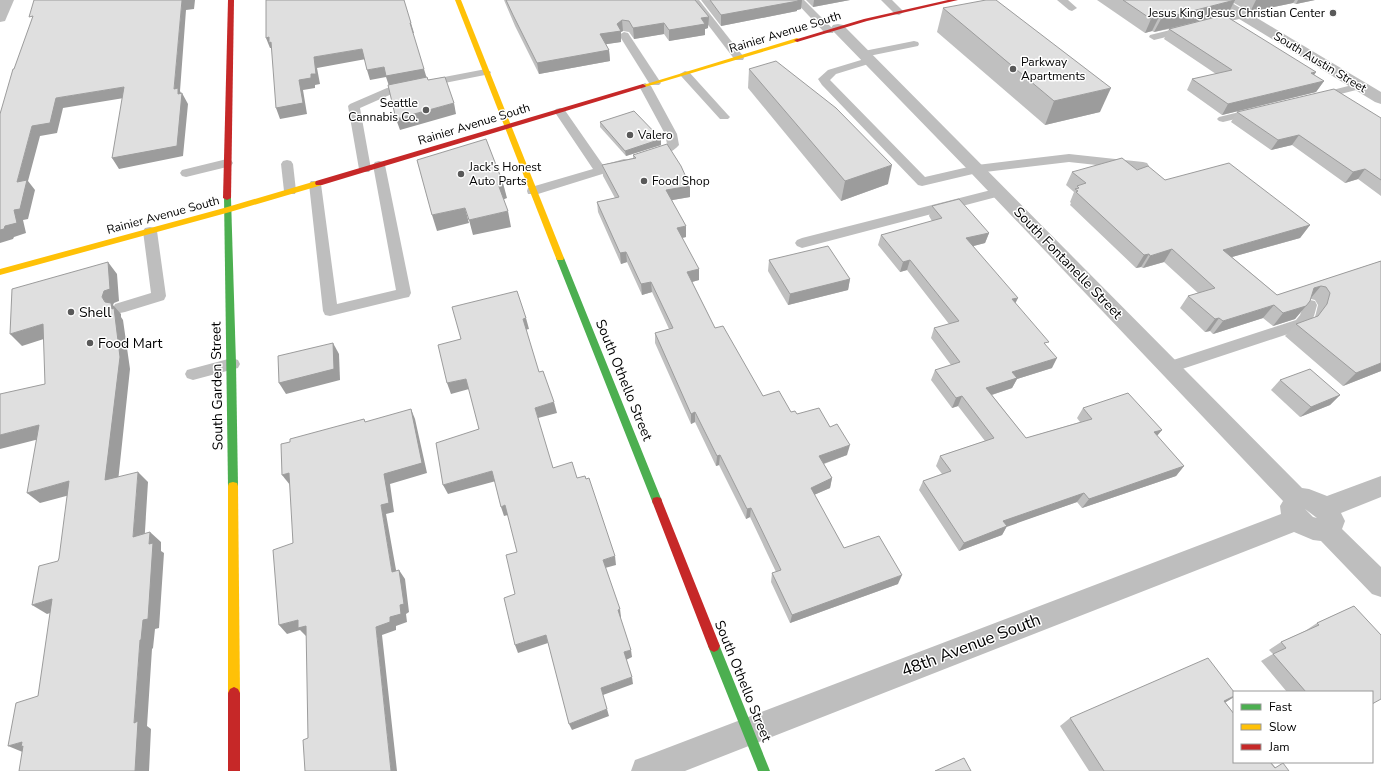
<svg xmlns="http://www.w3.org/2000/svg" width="1381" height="771" font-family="'Nunito Sans',sans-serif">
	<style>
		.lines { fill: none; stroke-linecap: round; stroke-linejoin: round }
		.lane { fill: #bebebe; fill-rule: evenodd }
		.street { fill: #bebebe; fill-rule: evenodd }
		.fast { fill: #4caf50; fill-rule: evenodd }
		.slow { fill: #ffc107; fill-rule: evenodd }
		.jam { fill: #c62828; fill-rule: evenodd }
		.wall { fill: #c0c0c0 }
		.shaded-wall { fill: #9c9c9c }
		.building { fill: #dfdfdf; stroke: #9c9c9c }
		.poi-dot { fill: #595959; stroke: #fff; stroke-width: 1.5 }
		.labels { text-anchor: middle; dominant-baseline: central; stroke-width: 3; stroke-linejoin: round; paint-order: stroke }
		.far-poi-label { font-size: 12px; fill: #000; stroke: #fff; text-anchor: start }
		.far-street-label { font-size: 12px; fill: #000; stroke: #fff }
		.street-label { font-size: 14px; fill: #000; stroke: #fff }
		.poi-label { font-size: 14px; fill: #000; stroke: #fff; text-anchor: start }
		.near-street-label { font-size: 17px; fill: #000; stroke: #fff }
	</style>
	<rect width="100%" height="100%" fill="#fff"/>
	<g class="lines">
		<g class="lane">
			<path d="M689,0h10l44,56 1,2 -1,2h-8z"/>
			<path d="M794,0h10l29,29 1,2 -1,2h-8z"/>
			<path d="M881,0h11l12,12 -5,3 -4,-1z"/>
			<path d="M1057,0h11l9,8 -5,3 -3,-1z"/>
			<path d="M1243,12l5,3 -1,2 -93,23 -5,-3 1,-2z"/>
			<path d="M624,32l4,1 33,50 -2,2h-8l-2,-2 -30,-48z"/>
			<path d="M914,41l4,1 1,2 -1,2 -54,11 -5,-3 5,-3z"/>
			<path d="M871,57l4,1 1,2 -1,2 -39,12 -6,6 95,97 52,-12 92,-11 74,8 4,1 2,3 -2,3 -4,1 -74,-8 -92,11 -55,13 -4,-1 -96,-100 -4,-6 10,-9z"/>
			<path d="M486,69l5,3 -1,2 -96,19 -34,15 11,61 -2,3h-8l-2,-3 -11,-63 2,-2 37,-16z"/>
			<path d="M685,71l4,1 39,43 2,2 -2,2h-8l-39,-43 -1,-2z"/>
			<path d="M645,83l6,3 26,48 2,11c-6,8 -24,15 -33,13l-2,-3 2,-3 21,-8 -2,-10 -26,-48z"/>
			<path d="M1360,83l4,1 2,2 -2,2 -47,12 -4,-1 -2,-2 2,-2z"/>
			<path d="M560,108l4,1 39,56 21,-6 4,1 2,3 -2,3 -90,28h-10l-1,-3 1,-3 65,-19 -39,-58 2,-2z"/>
			<path d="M1256,108l4,1 2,2 -2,2 -37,9 -4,-1 -2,-2 2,-2z"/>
			<path d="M227,159l4,1 2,3 -2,3 -45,11 -4,-1 -2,-3 2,-3z"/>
			<path d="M287,160l4,1 2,3 3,27 -1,3h-10l-1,-3 -3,-27 2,-3z"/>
			<path d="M379,161l4,1 2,3 26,128 -2,4 -5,1 -74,18 -5,-1 -2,-4 -14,-127 2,-3h8l2,3 16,120 59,-14 -23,-125 2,-3z"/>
			<path d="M999,188l5,1 1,3 -1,3 -202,53 -5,-2 -2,-3 2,-3 5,-2z"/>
			<path d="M150,227l5,1 2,3 9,65 -2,4 -39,12 -5,1 -5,-1 -2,-4 2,-4 36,-11 -8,-62 2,-3z"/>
			<path d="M1310,300l5,1 2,4 -3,11 -8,12 -136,45 -6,-2 -2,-4 2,-4 132,-43 4,-5 5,-14z"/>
			<path d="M232,358l6,2 2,4 -2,4 -45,12 -6,-2 -2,-4 2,-4z"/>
		</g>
		<g class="street">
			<path d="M0,0h14l-9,21 -5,1z"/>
			<path d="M1211,0h16l154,92v12l-6,-2 -162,-99z"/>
			<path d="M838,24l5,1 459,463 7,1 18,7 54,-20v21l-40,16 4,8 -3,8 39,38v30l-9,-3 -51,-53 -8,-1 -19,-8 -609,239h-54l4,-11 11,-4 635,-242 -1,-8 3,-5 -312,-328 -138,-142 -2,-3 2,-3zM1305,509l12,9 -4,-1z"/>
		</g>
		<g class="fast">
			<path d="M224,196h6l1,2 5,166 2,122 -1,3 -4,1 -4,-1 -1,-3z"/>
			<path d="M560,255l4,3 98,243 -1,3 -4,1 -4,-1 -1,-3 -96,-243z"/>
			<path d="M714,640l4,2 52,129h-12l-50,-125 2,-4z"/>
		</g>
		<g class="slow">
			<path d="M455,0h6l103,258 -1,2h-6l-1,-2z"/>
			<path d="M797,38l2,1v2l-154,46 -5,-1z"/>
			<path d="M316,181h6l1,2 -1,2 -92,27 -230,63v-6l224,-61z"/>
			<path d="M233,482l4,1 1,3 2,207 -2,4 -4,2 -4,-2 -2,-4v-207l1,-3z"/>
		</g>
		<g class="jam">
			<path d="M228,0h6l-3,198 -4,2 -4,-2z"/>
			<path d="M948,0h10l-91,21 -70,21 -3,-2 70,-21z"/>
			<path d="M643,84l3,2 -1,1 -323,98h-6l-1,-2 1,-2z"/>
			<path d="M657,497l4,1 1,3 58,145 -2,4 -4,2 -4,-2 -2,-4 -56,-145 1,-3z"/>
			<path d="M234,687l4,2 2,4v78h-12v-78l2,-4z"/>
		</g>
	</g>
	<g class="wall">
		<path d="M504,0h191l13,28 -3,1v6l-36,6 -5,-7 -30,5 -5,-7 -6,-1 -2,1v10l-15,2 3,6 1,11 -71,13 -24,-48z"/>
		<path d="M701,0h101l-1,9 -4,1v1l-76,15z"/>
		<path d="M806,0h44l-37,7z"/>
		<path d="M1097,0h218l-19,4 -3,-1 -43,9 -16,-9 -6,11 -32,8 118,53 10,6 -8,11 -94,23 -35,-25 5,-11 24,-5 -52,-35 5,-10 -15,3 -2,-1 -7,2z"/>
		<path d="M943,8l157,104 -55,13 -108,-93z"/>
		<path d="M749,69l139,115 -47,17 -93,-113z"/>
		<path d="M1237,112l144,6v78l-23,-17 -13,4 -53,-38 -21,5 -40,-28z"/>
		<path d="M600,122l61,17v6l-35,11 -26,-29z"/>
		<path d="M633,155l57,42 -18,3 14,37 -4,1 17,42 -7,2 23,46 48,68 28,16 6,2 50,41 -23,9 8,14 -2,10 -16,7 30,53 54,36 -108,39 -19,-41 1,-9 4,-1 -26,-55 -4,2 -27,-54 -3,1 -21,-44 -4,2 -36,-81v-10l14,-4 -17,-37 -10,3 -15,-33 -6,2 -23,-52 -1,-10 18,-4 -12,-22 -1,-11 31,-7z"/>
		<path d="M1137,170l28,10 145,45 -10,13 -68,19 45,38 104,-34v110l-38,15 -58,-50 11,-12 19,-7 3,-12 -3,-5 -4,-1 -16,20 -22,7 -10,-8 -50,16 -3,-3 -5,1 -25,-24 8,-12 10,-3 -34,-31 -21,6 -2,-1 -5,1 -66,-63 1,-2 -1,-1 4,-10 -8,-7 6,-13z"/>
		<path d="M932,206l57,27 -4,10 -12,3 73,100 6,22 -35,11 -5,9 -20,7 34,43 54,-16 -3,-4 6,-10 79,22 -5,6 27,30 -8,10 -94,32 -5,-6 -70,24 -5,9 -43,16 -40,-61 4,-9 19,-7 -6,-8 4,-10 45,-15 -27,-35 -6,2 -21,-28 4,-10 16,-5 -20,-27 3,-10 15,-4 -42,-54 -7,2 -22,-27 3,-10 51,-14 -3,-5z"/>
		<path d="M769,260l81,19 -2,11 -60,15 -20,-34z"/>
		<path d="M1280,380l60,15 -10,10 -30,12 -29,-27z"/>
		<path d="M1354,606l18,86h-85l-26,-31 12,-7 -4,-4 12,-8 24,-11 12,-8z"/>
		<path d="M1234,697l-9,5 50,65 14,4h-200l-29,-45 10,-8z"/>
	</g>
	<g class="shaded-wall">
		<path d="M182,0h13l-1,9 -8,1 -6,81 2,4v-2l6,11 -5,52 -64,13 -7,-11 62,-69z"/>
		<path d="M797,0h5l-1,9 -4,1v1l-76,15v-11z"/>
		<path d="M814,0h36l-37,7z"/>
		<path d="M1235,0l-7,14 -74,18 7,-13z"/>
		<path d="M1256,0h39l-2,3 -43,9z"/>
		<path d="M1298,0h17l-19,4z"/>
		<path d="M709,17l-1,11 -3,1v6l-36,6v-11l32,-12z"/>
		<path d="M1159,17l-7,14 -7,2 6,-14z"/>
		<path d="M622,20l1,11 -2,1v10l-20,3 -1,-11z"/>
		<path d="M410,23h1l3,10h-2z"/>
		<path d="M664,23v11l-30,5 -1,-11z"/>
		<path d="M269,37l7,15 -4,-4h-2l-4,-10z"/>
		<path d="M362,49l4,10 -49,9 3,16 -5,1v3l-12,2 4,24 -27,5 -4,-11 23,-28 12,-6 3,-17z"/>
		<path d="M609,50l1,11 -71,13 -2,-11z"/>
		<path d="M384,67l40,2 3,10 -38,7 -3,-9 -16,3 -3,-10z"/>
		<path d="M1316,72l-7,11 2,-10z"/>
		<path d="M1324,81l-8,11 -94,23 6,-11z"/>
		<path d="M124,87l6,10 -67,11 -6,25 -17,3 -12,45 7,9 -7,29 -5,1 3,13 -12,4 -1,2 -13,4v-13l14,-20 3,-28 15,-56 24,-28z"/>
		<path d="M1111,88l-11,24 -55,13 9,-24z"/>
		<path d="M454,103l2,11 -56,16 -4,-11z"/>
		<path d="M1299,135l-7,10 -21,5 7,-10z"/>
		<path d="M661,139v6l-35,11 -1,-5z"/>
		<path d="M892,165l-4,19 -47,17 4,-20z"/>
		<path d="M1365,169l-7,10 -13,4 8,-11z"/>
		<path d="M503,183l4,15 -5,2 -4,-16z"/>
		<path d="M690,186v11l-23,4 -1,-11z"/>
		<path d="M465,208l4,15 -32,8 -5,-16z"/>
		<path d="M508,211l3,16 -38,8 -4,-15z"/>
		<path d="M1310,225l-10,13 -86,24 9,-12z"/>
		<path d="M686,226v11l-9,2v-11z"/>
		<path d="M989,233l-4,10 -23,6 4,-11z"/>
		<path d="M1172,249l-8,13 -21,6 7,-12z"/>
		<path d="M626,252l1,10 -6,2 -1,-11z"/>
		<path d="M1149,254l-8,13 -5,1 8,-13z"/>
		<path d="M910,260l-3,10 -7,2 3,-10z"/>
		<path d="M108,262l9,12 2,27 -5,2 -1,2 8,9v3l2,3 7,49 -13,122 -12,-11v-178l-3,-5z"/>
		<path d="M699,269v11l-11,3 -1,-11z"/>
		<path d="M850,279l-2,11 -60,15 2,-11z"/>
		<path d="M651,282l1,10 -10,3 -1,-11z"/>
		<path d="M1321,286l-11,13 4,-11z"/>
		<path d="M1018,298l-5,10 -1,-9z"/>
		<path d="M1274,305l-11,13 -50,16 10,-13z"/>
		<path d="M1306,306l-11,13 -22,7 10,-13z"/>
		<path d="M526,318l3,11 -4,1 -2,-11z"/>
		<path d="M1219,318l-9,13 -5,1 10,-13z"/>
		<path d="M43,324l10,12 -31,10 -12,-12z"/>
		<path d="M333,343l6,11 1,26 -54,14 -7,-11z"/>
		<path d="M1057,358l-5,10 -35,11 -5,9 -30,10 4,-10 26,-16z"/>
		<path d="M1381,363v8l-38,15 13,-13z"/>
		<path d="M466,379l3,10 -18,5 -4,-11z"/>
		<path d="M1340,395l-10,10 -30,12 11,-10z"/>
		<path d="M962,396l-4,10 -6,2 4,-10z"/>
		<path d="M554,402l3,11 -19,5 -3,-10z"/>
		<path d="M411,409l4,10 12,54 -37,11 4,28 -8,2 12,67 -6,-9 -11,-67 3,-31z"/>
		<path d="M695,412v10l-4,2v-10z"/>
		<path d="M39,425l12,11 -51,13v-14z"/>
		<path d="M1162,430l-8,9v-7z"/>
		<path d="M850,445l-3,10 -30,11 2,-10z"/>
		<path d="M720,455l-1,10 -3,1 1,-10z"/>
		<path d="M1184,466l-8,10 -94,32 7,-9z"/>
		<path d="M492,471l4,10 -48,13 -5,-9z"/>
		<path d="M138,472l10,10 -4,65 -11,-10z"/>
		<path d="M289,473l1,12 -8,-10z"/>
		<path d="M832,478l-2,10 -21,9 2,-9z"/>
		<path d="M69,481l12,11 -41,11 -13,-10z"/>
		<path d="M1084,493l-7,9 -79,28 5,-9z"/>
		<path d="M505,505l3,10 -4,1 -3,-9z"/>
		<path d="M751,508l-1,9 -4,2 1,-10z"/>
		<path d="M1007,526l-5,9 -43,16 5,-8z"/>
		<path d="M150,532l11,10v9l3,2 -5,75 -4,1 -2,19 -1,1 -5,77 4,3 -2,42h-14l-1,-48 6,-83z"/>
		<path d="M615,556l1,9 -11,3 -2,-8z"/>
		<path d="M399,570l6,9 4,33 -3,2 1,8 -11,4v4l-14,5 15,136h-6l-15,-144 24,-22z"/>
		<path d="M902,575l-4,9 -108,39 2,-8z"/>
		<path d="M52,599l14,9 -19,6 -15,-9z"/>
		<path d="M620,609l1,8 -2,1 -1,-8z"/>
		<path d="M298,620l8,6v10l-6,-6 -13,4 -8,-9z"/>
		<path d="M546,635l2,8 -30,10 -3,-8z"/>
		<path d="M631,650l1,7 -6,3 -2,-8z"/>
		<path d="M632,677l1,7 -30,11 -2,-7z"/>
		<path d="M1234,696v1l-11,7 1,-3z"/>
		<path d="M607,709l2,7 -37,14 -3,-6z"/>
		<path d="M22,742l3,11 -17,-7z"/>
	</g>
	<g class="building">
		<path d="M34,0h151h-3l-8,89 4,-1v6l4,-1 -5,53 -65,12 12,-71 -68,11 -6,25 -18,3 -15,56 10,-2 -7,29 -6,1 3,13 -12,3 -1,3 -4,1v-116l13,-45h1l19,-53 -4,1z"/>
		<path d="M266,0h138l7,23h-1l14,46 -38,7 -2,-9 -17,3 -5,-21 -48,8 2,17h-5v4l-12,2 4,23 -27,5 -5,-66 -2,1v-6l-3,1z"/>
		<path d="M506,0h189l14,17 -8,1 4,6 -36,6 -5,-7 -31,5 -4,-7 -7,-1 -5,4 4,7 -21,3 9,16 -72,13 -24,-48z"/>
		<path d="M710,0h88v1l-77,14z"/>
		<path d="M986,0h10l115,88 -57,13 -111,-93z"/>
		<path d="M1123,0h112l-74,19 -2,-2 -8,2z"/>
		<path d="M1224,15l92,57 -5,1 13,8 -96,23 -36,-25 40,-9 -63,-41z"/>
		<path d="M776,61l60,47 56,57 -47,16 -96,-112z"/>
		<path d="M427,77l1,3 17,-3 9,26 -58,16 -8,-34z"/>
		<path d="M1334,89l47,29v62l-16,-11 -12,3 -54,-37 -21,5 -41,-28z"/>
		<path d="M634,111l27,28 -36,12 -25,-29z"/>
		<path d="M486,139l17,44 -5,1 10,27 -39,9 -4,-12 -33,7 -15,-55z"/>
		<path d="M667,144l14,22 9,20 -24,4 20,36 -9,2 22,41 -12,3 28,56 8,-2 40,70 16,-5 12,21 4,-1 2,3 22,-6 11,19 7,-3 13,21 -31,11 13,22 -21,10 33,60 35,-12 23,39 -110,40 -20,-42 9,-3 -30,-62 -4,1 -27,-54 -3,1 -22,-44 -4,2 -36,-81 18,-5 -22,-46 -10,2 -15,-32 -6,1 -23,-51 22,-5 -17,-32 34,-7 -3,-3z"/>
		<path d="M1122,158l15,12 11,-4 17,14 64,-17 81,62 -87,25 54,45 104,-34v102l-25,10 -60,-49 22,-8 9,-12 3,-11 -4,-6 -5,-1 -7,2 -4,13 -4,5 -23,7 -9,-8 -51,16 -4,-3 -4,1 -27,-23 27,-8 -43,-39 -22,7 -1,-2 -5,1 -68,-63 2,-1 -3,-2 4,-1 -2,-2 9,-3 -14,-11z"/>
		<path d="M959,199l30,34 -23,5 52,60 -6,1 37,43 -5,1 13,15 -45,14 5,6 -31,10 40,50 66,-19 -9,-11 45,-15 34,37 -8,2 30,34 -95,33 -5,-6 -81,28 4,5 -43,17 -41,-62 28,-10 -11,-15 54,-18 -32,-42 -6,2 -21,-28 25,-8 -26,-34 25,-7 -49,-61 -7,2 -22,-27 61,-17 -10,-12z"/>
		<path d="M828,246l22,33 -60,15 -21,-34z"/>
		<path d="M108,262l2,27 -6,2 -2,6 3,5 6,1 1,6 2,-1 6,49 -15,123 33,-8 -5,65 17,-5 -1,12 4,-1 -5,76 -5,1 -2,20h-1l-6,83 4,-2 -3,50h-116l4,-25 -2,1 1,-5 -14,4 8,-43 22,-7 14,-97 -20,6 7,-39 19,-5 1,-3 10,-77 -42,12 12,-68 -39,10v-41l45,-10 -2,-60 -33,10 2,-45z"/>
		<path d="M517,291l9,27 -3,1 16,53 4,-1 11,31 -19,6 18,60 19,-6 5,16 8,-2 1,3 3,-1 26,78 -12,4 17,49 -2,1 13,40 -7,2 8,25 -31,11 6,21 -38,15 -23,-89 -31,10 -11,-47 11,-4 -9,-39 11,-3 -12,-47 -4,2 -9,-36 -49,14 -7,-42 43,-14 -13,-50 -19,4 -9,-38 23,-6 -9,-32z"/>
		<path d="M333,343l1,26 -55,14 -1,-27z"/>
		<path d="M1310,369l30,26 -29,12 -31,-27z"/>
		<path d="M411,409l11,54 -38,11 5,29 -8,2 11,67 7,-2 5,34 -4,1 1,9 -11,3v5l-14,5 15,144h-86l-2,-31 5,-2 -2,-112 -8,2v-8l-19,5 -6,-75 20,-7 -4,-70 -7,2 -1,-31 9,-2v-3l74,-20 1,3z"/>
		<path d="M1354,606l27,29v64l-9,5v-12h-66l-33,-38 13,-6 -5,-6 38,-17 -2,-2z"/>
		<path d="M1208,658l26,34v4l-10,5 10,13v48h36l5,6 8,-5 6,8h-185l-34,-53z"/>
		<path d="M964,758l7,13h-36z"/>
	</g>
	<g class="poi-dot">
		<circle cx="1333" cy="13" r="4"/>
		<circle cx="1013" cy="69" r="4"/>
		<circle cx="426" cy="110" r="4"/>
		<circle cx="630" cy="135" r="4"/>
		<circle cx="461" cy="174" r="4"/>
		<circle cx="644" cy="181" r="4"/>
		<circle cx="71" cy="312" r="4"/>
		<circle cx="90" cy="343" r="4"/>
	</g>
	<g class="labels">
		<g class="far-poi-label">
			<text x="1325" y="13" text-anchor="end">Jesus King Jesus Christian Center</text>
			<text x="1021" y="62">Parkway<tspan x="1021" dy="14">Apartments</tspan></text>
			<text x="418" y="103" text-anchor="end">Seattle<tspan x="418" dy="14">Cannabis Co.</tspan></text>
			<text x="638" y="135">Valero</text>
			<text x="469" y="167">Jack's Honest<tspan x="469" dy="14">Auto Parts</tspan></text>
			<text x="652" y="181">Food Shop</text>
		</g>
		<g class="far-street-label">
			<text transform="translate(785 32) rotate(-17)">Rainier Avenue South</text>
			<text transform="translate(1320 62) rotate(31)">South Austin Street</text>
			<text transform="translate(474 124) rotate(-17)">Rainier Avenue South</text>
			<text transform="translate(163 215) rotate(-15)">Rainier Avenue South</text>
		</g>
		<g class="street-label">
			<text transform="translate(1068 263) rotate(46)">South Fontanelle Street</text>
			<text transform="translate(624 380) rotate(68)">South Othello Street</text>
			<text transform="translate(217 386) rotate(-91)">South Garden Street</text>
			<text transform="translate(743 681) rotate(68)">South Othello Street</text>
		</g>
		<g class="poi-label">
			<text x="79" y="312">Shell</text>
			<text x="98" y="343">Food Mart</text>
		</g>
		<g class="near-street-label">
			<text transform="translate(971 645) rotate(-21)">48th Avenue South</text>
		</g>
	</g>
	<rect x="1233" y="691" width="140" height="72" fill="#ffffff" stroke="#999999"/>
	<rect x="1241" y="704" width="20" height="6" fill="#4caf50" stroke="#999999"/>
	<text x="1269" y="711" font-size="12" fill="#000000">Fast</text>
	<rect x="1241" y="724" width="20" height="6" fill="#ffc107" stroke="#999999"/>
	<text x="1269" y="731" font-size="12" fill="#000000">Slow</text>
	<rect x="1241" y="744" width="20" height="6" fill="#c62828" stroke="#999999"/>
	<text x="1269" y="751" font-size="12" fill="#000000">Jam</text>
</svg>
